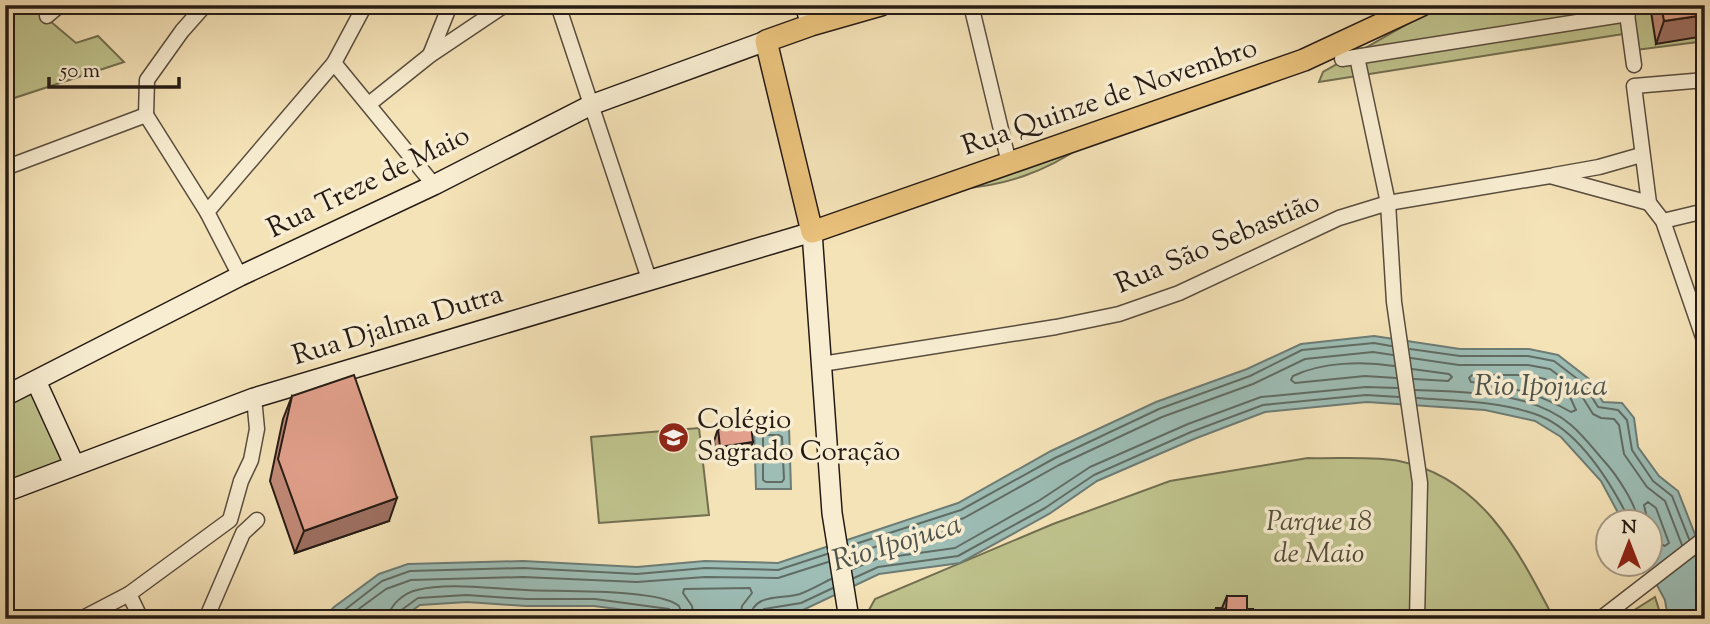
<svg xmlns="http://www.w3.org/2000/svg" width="1710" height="624" font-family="'Sorts Mill Goudy',serif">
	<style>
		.green { fill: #bfc38d; stroke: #726f51; stroke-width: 2 }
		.water { fill: #9dbdb5; stroke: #6d7c75; stroke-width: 2 }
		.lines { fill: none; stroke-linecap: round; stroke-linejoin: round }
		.shore { stroke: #616c65; stroke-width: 2 }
		.street-casing { stroke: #594d3e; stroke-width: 17 }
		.secondary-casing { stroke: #251b15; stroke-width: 22 }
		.primary-casing { stroke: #251b15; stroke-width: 24 }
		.street { stroke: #f8edd1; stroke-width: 14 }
		.secondary { stroke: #f8edd1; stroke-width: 19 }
		.primary { stroke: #eac27c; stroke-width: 21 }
		.wall { fill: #c28a78; stroke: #251b15; stroke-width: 2 }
		.shaded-wall { fill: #9e7062; stroke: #251b15; stroke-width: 2 }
		.building { fill: #e2a08c; stroke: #251b15; stroke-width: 2 }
		.labels { text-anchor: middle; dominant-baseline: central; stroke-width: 7; stroke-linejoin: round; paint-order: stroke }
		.street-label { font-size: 28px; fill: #251b15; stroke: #f8edd1 }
		.poi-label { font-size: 28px; fill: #251b15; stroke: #f8edd1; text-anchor: start }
		.park-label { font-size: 28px; font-style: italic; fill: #534d39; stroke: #f8edd1 }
		.water-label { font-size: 30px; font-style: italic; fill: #4f544d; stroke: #f8edd1 }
	</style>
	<rect width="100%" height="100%" fill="#f5e3b8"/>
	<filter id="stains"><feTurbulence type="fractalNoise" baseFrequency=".00286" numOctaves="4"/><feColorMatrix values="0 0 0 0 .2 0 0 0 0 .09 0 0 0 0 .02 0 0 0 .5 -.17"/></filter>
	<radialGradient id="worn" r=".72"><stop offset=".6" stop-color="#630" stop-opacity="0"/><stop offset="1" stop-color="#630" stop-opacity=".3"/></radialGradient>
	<g class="green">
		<path d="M5,5h26l45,38 22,-7 26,26 -119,39z"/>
		<path d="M1441,5h264v36l-69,9 -13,-16 -304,48 4,-10z"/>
		<path d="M1084,145c-39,27 -79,41 -127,44z"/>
		<path d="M42,384l34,75 -71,28v-85z"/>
		<path d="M699,428l10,87 -110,8 -8,-86z"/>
		<path d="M1308,458c26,1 67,-2 91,3 83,17 119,89 155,158h-685v-9l6,-11 178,-75 117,-43z"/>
		<path d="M1655,597l7,22h-42z"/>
	</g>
	<g class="water">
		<path d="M1374,336l86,13h69l29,6 31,24 14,23 19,1 12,15 4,29 21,29 19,15 27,69v59h-37l-3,-19 -19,-35 4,-1v-42h-27l-22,-41 -40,-44 -26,-16 -50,-11 -118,-8 -102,10 -71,27 -97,42 -48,33 -89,49 -81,11 -76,36 -55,8 -54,1 -100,-13h-68l-59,-4 -47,3 -20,14h-77l11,-12 45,-33 29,-10 115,-3 114,6 68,-6 73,2 180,-60 93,-52 105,-49 91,-33 54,-25z"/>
		<path d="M789,427l2,62h-35l-2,-62z"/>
	</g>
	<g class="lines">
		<g class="shore">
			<path d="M1410,349l50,7h68l26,5 30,23 14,23 20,3 9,10 5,30 21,31 19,15 17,43"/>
			<path d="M1411,358l48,7h69l22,4 28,21 15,24 8,4 13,1 5,6 5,29 23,33 18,14 17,44"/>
			<path d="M1394,366c-31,-5 -72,-4 -101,10l-2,4 4,3 70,-7 31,2"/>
			<path d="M1412,369l37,5 3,3 -4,4 -34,-2"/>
			<path d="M1472,375h55l18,4 25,18 6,13 -5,2c-33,-19 -62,-26 -100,-30l-2,-4z"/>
			<path d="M1415,390c49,2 117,1 156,35 13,11 23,25 33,36 12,13 33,44 34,61"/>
			<path d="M1417,398c40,3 80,3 118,16 42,14 74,66 93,103l1,5"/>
			<path d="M763,435h16l3,2 2,42 -2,3h-16l-3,-2z"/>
			<path d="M1648,522l-4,-17 4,-3 8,6 13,35 -4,3 -15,-7"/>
			<path d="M849,546l112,-36 94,-52 104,-49 91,-33 52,-26 72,-7 17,3"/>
			<path d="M850,555l114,-37 95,-53 103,-48 91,-33 52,-25 68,-7 20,3"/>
			<path d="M853,569l23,-10 79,-11 85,-48 50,-33 98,-43 73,-27 105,-10 32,1"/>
			<path d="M854,578l24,-11 80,-11 87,-48 49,-33 97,-43 72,-27 103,-10 33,2"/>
			<path d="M333,619l49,-38 28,-10 113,-3 114,6 68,-6 73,2 49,-16"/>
			<path d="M345,619l41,-30 25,-9 112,-3 114,5 68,-5 73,1 50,-16"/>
			<path d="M388,619c1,-14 16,-26 29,-29 31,-8 76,-1 108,0 30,2 134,-2 154,16l5,13"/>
			<path d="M397,619l3,-8 18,-13 48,-3 61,4h68l74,10 5,4 1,6"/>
			<path d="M694,619l-2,-13 -9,-13 1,-4 66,-1 2,5 -10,13 -2,13"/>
			<path d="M750,619c2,-27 32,-19 50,-25 11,-4 21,-10 31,-15"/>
			<path d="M759,619l1,-6 4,-4 37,-6 32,-15"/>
		</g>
		<defs>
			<g id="street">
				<path d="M558,5l91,274"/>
				<path d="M971,5l38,158"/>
				<path d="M1626,7l8,58"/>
				<path d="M47,16l13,-11"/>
				<path d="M430,55l20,-50"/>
				<path d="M1357,57l31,146 6,99 26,181 -3,136"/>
				<path d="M1342,59l286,-45"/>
				<path d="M334,63l100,122"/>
				<path d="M1705,80l-71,6 15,117 14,18 42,122"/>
				<path d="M369,104l60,-48 76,-51"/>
				<path d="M146,115l61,97 33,64"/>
				<path d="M146,115l1,-35 35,-49 23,-26"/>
				<path d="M5,168l141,-53"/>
				<path d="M1554,175l45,-8 42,-12"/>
				<path d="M207,212l127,-149 31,-58"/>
				<path d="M1663,221l42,-10"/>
				<path d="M822,364l234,-37 63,-13 60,-21 160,-75 49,-15 162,-27 99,27"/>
				<path d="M129,594l12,25"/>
				<path d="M81,619l48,-25 101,-74 11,-39 10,-21 6,-31 -3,-31"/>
				<path d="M206,619l37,-86 14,-13"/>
				<path d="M1600,619l105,-81"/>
			</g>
			<g id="secondary">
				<path d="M805,5l6,20"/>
				<path d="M36,381l38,83"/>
				<path d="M5,396l235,-120 194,-91 157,-80 175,-64"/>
				<path d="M5,492l249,-94 558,-166 20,281 17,106"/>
			</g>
			<path id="primary" d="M881,5l-70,20 -45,16 46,191 492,-172 118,-55"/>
		</defs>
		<use href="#street" class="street-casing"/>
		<use href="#secondary" class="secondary-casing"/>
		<use href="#primary" class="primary-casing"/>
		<use href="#street" class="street"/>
		<use href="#secondary" class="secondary"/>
		<use href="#primary" class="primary"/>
	</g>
	<g class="wall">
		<path d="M1650,5h55l-49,39z"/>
		<path d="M292,396l97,125 -94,32 -25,-72 13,-62z"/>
		<path d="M718,429l31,25 -33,5 -2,-18z"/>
		<path d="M1227,596l20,13 5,10h-40l4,-11h6z"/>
	</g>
	<g class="shaded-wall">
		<path d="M1705,15v21l-49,8 8,-23z"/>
		<path d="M753,442l-4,12 -33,5 4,-12z"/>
		<path d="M397,498l-8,23 -94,32 9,-22z"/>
	</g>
	<g class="building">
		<path d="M1661,5h44v10l-41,6z"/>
		<path d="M354,375l43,123 -93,33 -26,-72 14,-63z"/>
		<path d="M751,425l2,17 -33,5 -2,-18z"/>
		<path d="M1227,596h20v13h6l-1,10h-37l1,-11 10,1z"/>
		<path d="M442,611h27l126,8h-163z"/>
	</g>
	<defs>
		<symbol id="school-disc" viewBox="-11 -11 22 22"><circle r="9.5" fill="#8f2418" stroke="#f8edd1"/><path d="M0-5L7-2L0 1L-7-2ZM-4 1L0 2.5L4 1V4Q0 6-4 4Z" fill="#fff"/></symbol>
	</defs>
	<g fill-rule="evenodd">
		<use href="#school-disc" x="656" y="420" width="35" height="35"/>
	</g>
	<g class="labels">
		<g class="street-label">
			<text transform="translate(1110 98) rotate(-19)">Rua Quinze de Novembro</text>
			<text transform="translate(369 183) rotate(-26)">Rua Treze de Maio</text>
			<text transform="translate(1218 244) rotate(-23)">Rua São Sebastião</text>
			<text transform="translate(398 326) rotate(-17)">Rua Djalma Dutra</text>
		</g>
		<g class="poi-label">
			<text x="697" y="421">Colégio<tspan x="697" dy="32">Sagrado Coração</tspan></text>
		</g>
		<g class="park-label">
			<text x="1319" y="523">Parque 18<tspan x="1319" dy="32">de Maio</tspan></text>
		</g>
		<g class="water-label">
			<text x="1541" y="387">Rio Ipojuca</text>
			<text transform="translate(897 544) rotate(-17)">Rio Ipojuca</text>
		</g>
	</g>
	<rect width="1710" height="624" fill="none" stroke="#f5e3b8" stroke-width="28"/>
	<rect x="7" y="7" width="1696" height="610" fill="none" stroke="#251b15" stroke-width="3.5"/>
	<rect x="14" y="14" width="1682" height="596" fill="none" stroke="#251b15" stroke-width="2"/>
	<g transform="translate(1629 543)"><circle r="33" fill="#f8edd1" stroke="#a49986" stroke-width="2"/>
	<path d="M0-5L12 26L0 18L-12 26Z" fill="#8f2418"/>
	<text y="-10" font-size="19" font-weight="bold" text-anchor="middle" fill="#251b15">N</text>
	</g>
	<path d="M49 77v10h130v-10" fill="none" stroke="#251b15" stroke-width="3.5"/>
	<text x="60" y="77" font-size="21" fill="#251b15" stroke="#f8edd1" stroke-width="5" paint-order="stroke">50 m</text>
	<rect width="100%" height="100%" filter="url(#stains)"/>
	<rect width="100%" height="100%" fill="url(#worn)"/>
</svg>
